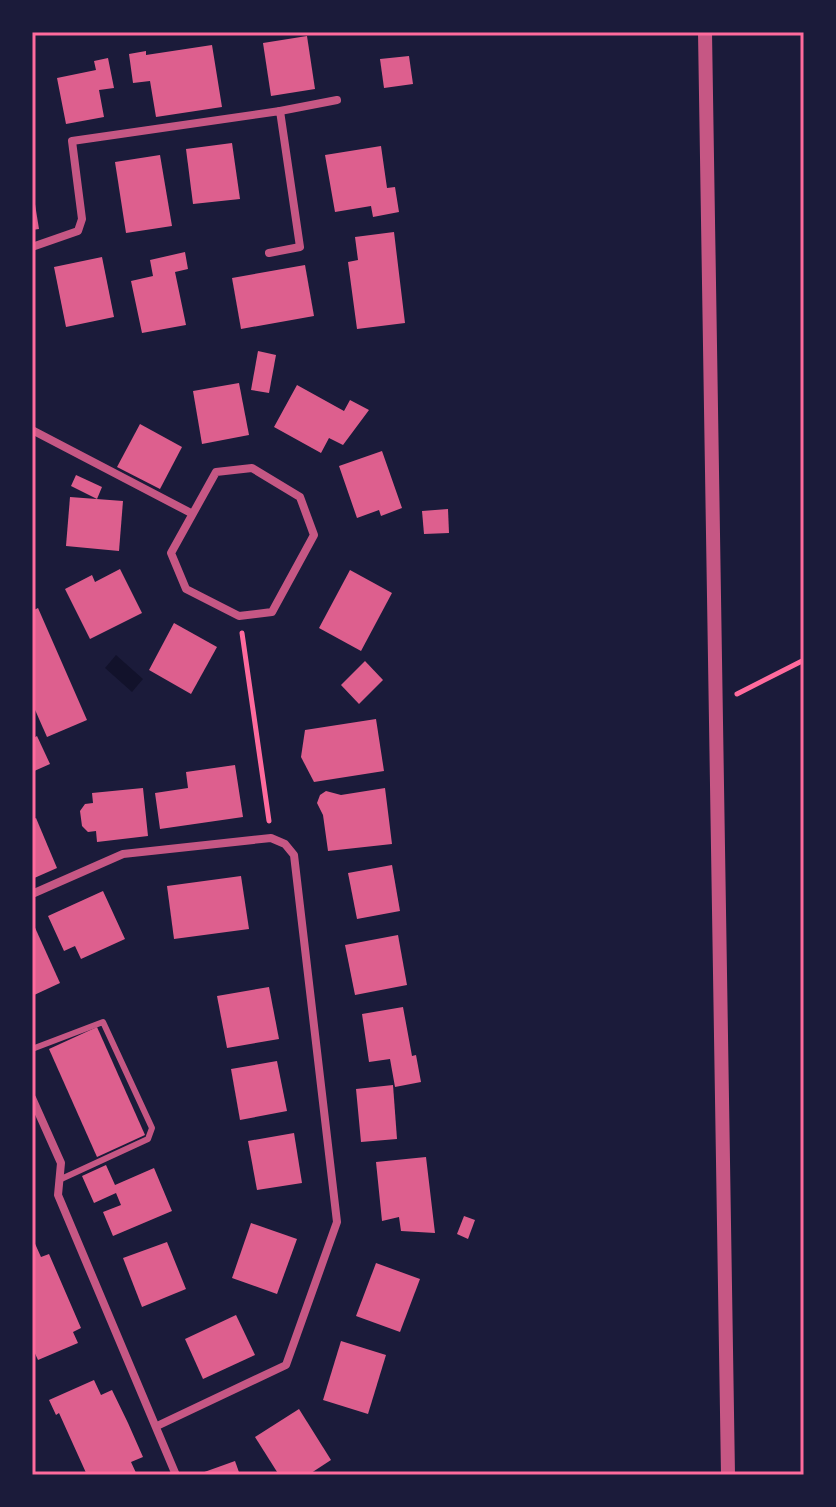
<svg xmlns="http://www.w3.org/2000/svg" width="836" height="1507" font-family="'Space Grotesk',sans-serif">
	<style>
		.water { fill: #12122b }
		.building { fill: #dd5f8e }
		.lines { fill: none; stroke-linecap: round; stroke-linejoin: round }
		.path { stroke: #ff6b9d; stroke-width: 5 }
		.service { stroke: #c65784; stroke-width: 6 }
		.minor { stroke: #c65784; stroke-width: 8 }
		.tertiary { stroke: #c65784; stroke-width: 14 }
		.neatline { fill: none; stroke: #ff6b9d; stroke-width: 3 }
	</style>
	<rect width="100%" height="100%" fill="#1b1b3a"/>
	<path class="water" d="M116,655l27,24 -11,13 -27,-24z"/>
	<g class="building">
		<path d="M307,36l8,53 -44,7 -8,-53z"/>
		<path d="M212,45l10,62 -66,10 -6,-36 -17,2 -4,-29 17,-3v4z"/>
		<path d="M409,56l4,28 -29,4 -4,-29z"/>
		<path d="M108,58l6,30 -15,2 5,27 -38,7 -9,-46 39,-8 -2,-9z"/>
		<path d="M232,143l8,56 -47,5 -7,-55z"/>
		<path d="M381,146l6,42 8,-1 4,25 -26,5 -2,-11 -36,6 -10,-57z"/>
		<path d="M160,155l12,71 -46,7 -11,-71z"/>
		<path d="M34,198l5,31 -7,1v-31z"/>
		<path d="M394,232l11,91 -48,6 -9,-67 10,-2 -3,-23z"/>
		<path d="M185,252l3,17 -13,3 11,53 -44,8 -11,-52 22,-5 -3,-16z"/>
		<path d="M102,257l12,60 -48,10 -12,-60z"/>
		<path d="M305,265l9,51 -73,13 -9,-51z"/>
		<path d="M258,351l18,4 -7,38 -18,-3z"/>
		<path d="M239,383l10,52 -47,9 -9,-53z"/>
		<path d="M297,385l47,26 6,-11 19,10 -26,35 -14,-7 -8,15 -47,-26z"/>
		<path d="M140,424l42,23 -22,42 -43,-22z"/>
		<path d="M382,451l20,57 -21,8 -2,-6 -22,8 -18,-52z"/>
		<path d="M76,475l26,12 -5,12 -26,-13z"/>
		<path d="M70,497l53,4 -4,50 -53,-5z"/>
		<path d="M448,509l1,24 -25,1 -2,-23z"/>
		<path d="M120,569l22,44 -52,26 -25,-50 27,-14 3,7z"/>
		<path d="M350,570l42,23 -31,58 -42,-23z"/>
		<path d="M38,608l49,112 -40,17 -15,-34v-92z"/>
		<path d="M174,623l43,24 -26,47 -42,-24z"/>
		<path d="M365,661l18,19 -24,24 -18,-19z"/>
		<path d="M376,719l8,52 -70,11 -13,-25 4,-27z"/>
		<path d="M37,736l13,28 -18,8v-33z"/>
		<path d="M235,765l8,52 -83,12 -5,-36 33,-5 -2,-16z"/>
		<path d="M143,788l5,48 -51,6 -1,-11 -8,1 -6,-6 -2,-15 5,-7 8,-1 -1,-10z"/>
		<path d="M385,788l7,56 -64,7 -5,-36 -6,-12 3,-8 6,-4 15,4z"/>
		<path d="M36,818l21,50 -25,11v-59z"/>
		<path d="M392,865l8,46 -43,8 -9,-46z"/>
		<path d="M241,876l8,53 -75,10 -7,-53z"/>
		<path d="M103,891l22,48 -44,20 -6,-13 -11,5 -16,-35z"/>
		<path d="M32,921l28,62 -28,13z"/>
		<path d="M398,935l9,50 -52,10 -10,-50z"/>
		<path d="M269,987l10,52 -52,9 -10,-52z"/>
		<path d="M403,1007l9,49 4,-1 5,27 -26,5 -5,-28 -21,3 -7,-48z"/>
		<path d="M97,1027l48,108 -48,22 -48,-108z"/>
		<path d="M277,1061l10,50 -47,9 -9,-51z"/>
		<path d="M393,1085l4,54 -36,3 -5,-53z"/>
		<path d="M294,1133l8,50 -45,7 -9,-49z"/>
		<path d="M426,1157l9,76 -34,-2 -2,-14 -17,4 -6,-59z"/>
		<path d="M106,1165l9,20 39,-17 18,43 -59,25 -10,-24 18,-7 -5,-12 -22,10 -12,-27z"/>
		<path d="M464,1216l11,4 -7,19 -11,-5z"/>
		<path d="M251,1223l46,16 -20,55 -45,-16z"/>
		<path d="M32,1237l9,20 8,-3 32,74 -8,4 5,11 -40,17 -6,-13z"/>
		<path d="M167,1242l19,47 -44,18 -19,-49z"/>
		<path d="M376,1263l44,16 -20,53 -44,-16z"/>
		<path d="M236,1315l19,40 -52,24 -18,-40z"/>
		<path d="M341,1341l45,14 -18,59 -45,-14z"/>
		<path d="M94,1380l7,15 11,-5 16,33 15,34 -12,5 6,13h-50l-28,-62 -3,2 -7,-15z"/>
		<path d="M299,1409l32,51 -23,15h-29l-24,-38z"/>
		<path d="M235,1461l5,14h-44z"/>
	</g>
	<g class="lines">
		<g class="path">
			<path d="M242,633l27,188"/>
			<path d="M737,694l67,-34"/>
		</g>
		<path class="service" d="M32,1049l71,-27 49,106 -4,11 -89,41"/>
		<g class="minor">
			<path d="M280,111l57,-11"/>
			<path d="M32,247l46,-16 4,-12 -10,-78 208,-30 20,136 -31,6"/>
			<path d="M32,430l159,83"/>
			<path d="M252,468l48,29 14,38 -42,77 -33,4 -53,-27 -15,-36 45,-81z"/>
			<path d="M32,894l91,-40 148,-16 14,6 9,11 43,367 -51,143 -129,61"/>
			<path d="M32,1098l29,65 -3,32 118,280"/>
		</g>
		<path class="tertiary" d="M705,32l23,1443"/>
	</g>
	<rect width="836" height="1507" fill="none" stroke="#1b1b3a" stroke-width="68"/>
	<rect x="34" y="34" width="768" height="1439" class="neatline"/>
</svg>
